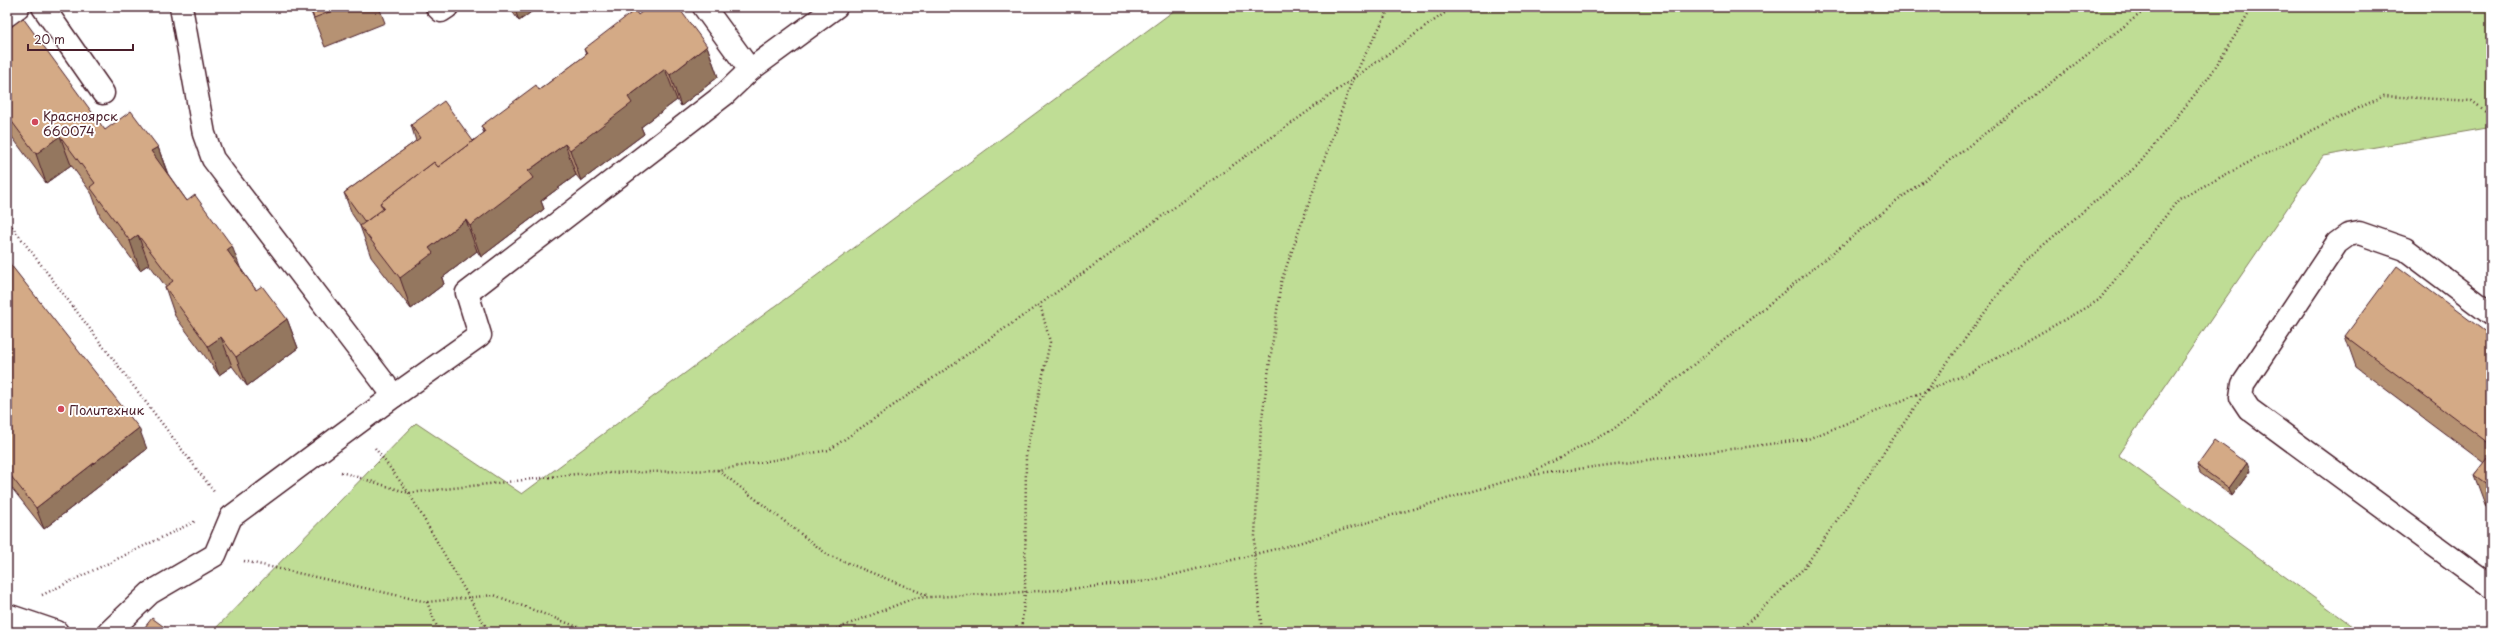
<svg xmlns="http://www.w3.org/2000/svg" width="2498" height="639" font-family="'Playpen Sans',sans-serif">
	<style>
		.green { fill: #bfdd95; stroke: #847e60 }
		.lines { fill: none; stroke-linecap: round; stroke-linejoin: round }
		.minor-casing { stroke: #4a1f2b; stroke-width: 25 }
		.path { stroke: #4a1f2b; stroke-width: 2.5; stroke-dasharray: 1 3; stroke-linecap: butt }
		.minor { stroke: #fff; stroke-width: 22 }
		.wall { fill: #b69273; stroke: #4a1f2b }
		.shaded-wall { fill: #94775e; stroke: #4a1f2b }
		.building { fill: #d4aa86; stroke: #4a1f2b }
		.poi-dot { fill: #d1495b; stroke: #fff; stroke-width: 1.5 }
		.labels { text-anchor: middle; dominant-baseline: central; stroke-width: 4; stroke-linejoin: round; paint-order: stroke }
		.poi-label { font-size: 13px; fill: #4a1f2b; stroke: #fff; text-anchor: start }
	</style>
	<rect width="100%" height="100%" fill="#fff"/>
	<filter id="ink" filterUnits="userSpaceOnUse"><feTurbulence type="fractalNoise" baseFrequency=".025" numOctaves="2"/><feDisplacementMap in="SourceGraphic" scale="8" xChannelSelector="R" yChannelSelector="G"/><feConvolveMatrix kernelMatrix="1 2 1 2 8 2 1 2 1" color-interpolation-filters="sRGB"/></filter>
	<g filter="url(#ink)">
		<path class="green" d="M1179,7h1312v114l-4,7 -164,28 -205,299 243,177h-2149l204,-209 106,71z"/>
		<g class="lines">
			<defs>
				<g id="minor">
					<path d="M43,7l60,86"/>
					<path d="M181,7l23,127 9,25 181,237"/>
					<path d="M437,7l4,4 6,-4"/>
					<path d="M704,7l46,63"/>
					<path d="M7,15l11,-8"/>
					<path d="M2491,314l-86,-65 -46,-16 -11,2 -11,8 -94,141 -2,13 8,12 242,178"/>
					<path d="M7,615l50,17"/>
					<path d="M109,632l41,-39 65,-38 16,-38 163,-121 86,-61 -13,-42 258,-199 25,-24 86,-63"/>
				</g>
			</defs>
			<use href="#minor" class="minor-casing"/>
			<g class="path">
				<path d="M7,220l208,273"/>
				<path d="M375,448l34,45 80,139"/>
				<path d="M718,470l110,85 101,41"/>
				<path d="M341,472l68,21 168,-19 141,-4 111,-20 211,-146 413,-297"/>
				<path d="M1527,475l84,-44 281,-226 257,-198"/>
				<path d="M244,561l183,41 67,-7 97,37"/>
				<path d="M42,595l154,-74"/>
				<path d="M427,602l12,30"/>
				<path d="M829,632l85,-34 145,-8 90,-9 146,-37 229,-68 284,-37 164,-67 127,-72 80,-101 105,-55 100,-48 88,5 19,14"/>
				<path d="M1021,632l4,-40 1,-139 24,-111 -10,-38"/>
				<path d="M1262,632l-8,-78 7,-129 20,-143 72,-204 37,-71"/>
				<path d="M1738,632l66,-64 122,-177 95,-127 117,-99 71,-88 44,-70"/>
			</g>
			<use href="#minor" class="minor"/>
		</g>
		<g class="wall">
			<path d="M309,7h70l6,16 -60,24z"/>
			<path d="M509,7h29l-19,14z"/>
			<path d="M638,15l69,31 11,31 -37,29 -4,-6 -36,27 3,7 -63,47 -5,-6 -35,26 3,8 -63,48 -4,-6 -35,27 2,6 -33,25 -40,-52 -11,-31 -8,-12 -8,-21 72,-52 -5,-16 62,16 11,-8 -3,-7 58,-36 47,-35 -2,-6z"/>
			<path d="M7,30l98,100 53,17 10,27 19,27 54,68 15,21 31,29 11,29 -51,38 -15,-20 -13,9 -44,-59 -10,-29h1l-17,-23 -9,6 -40,-54 -8,-22 -21,-29 -25,18 -39,-53z"/>
			<path d="M7,260l140,189 -103,80 -37,-47z"/>
			<path d="M2345,336h146v174l-5,-3 -12,-32 10,-12 -128,-96z"/>
			<path d="M2197,465l53,6 -18,25 -32,-23z"/>
		</g>
		<g class="shaded-wall">
			<path d="M514,7h24l-19,14z"/>
			<path d="M707,46l11,31 -37,29 -11,-31z"/>
			<path d="M665,69l12,31 -36,27 3,7 -63,47 -11,-31 58,-53z"/>
			<path d="M60,136l11,29 -25,18 -10,-29z"/>
			<path d="M565,144l11,31 -35,26 3,8 -63,48 -11,-31 58,-55z"/>
			<path d="M158,147l10,29 -17,-25z"/>
			<path d="M466,220l11,31 -35,27 2,6 -33,25 -11,-31 29,-30z"/>
			<path d="M138,235l11,29 -9,6 -10,-29z"/>
			<path d="M232,246l11,29 -16,-25z"/>
			<path d="M287,319l11,29 -51,38 -11,-29z"/>
			<path d="M221,337l11,29 -13,9 -11,-29z"/>
			<path d="M139,428l8,21 -103,80 -8,-21z"/>
			<path d="M2247,463l3,8 -18,25 -3,-8z"/>
		</g>
		<g class="building">
			<path d="M310,7h32l-28,11z"/>
			<path d="M648,7h30l29,39 -37,29 -5,-6 -37,28 4,6 -62,47 -5,-6 -37,27 5,7 -63,48 -4,-6 -37,28 4,5 -33,25 -40,-52 24,-18 -4,-5 54,-41 4,5 47,-35 -4,-6 55,-41 3,5 48,-36 -3,-5 51,-39 3,5z"/>
			<path d="M23,18l82,112 26,-19 27,36 -7,4 36,50 8,-6 37,51 -5,4 29,40 6,-4 25,33 -51,38 -15,-20 -13,9 -43,-59 8,-6 -35,-46 -8,6 -40,-54 5,-4 -35,-47 -24,18 -29,-39v-85z"/>
			<path d="M444,101l29,40 -35,26 -4,-5 -54,41 3,6 -18,13 -21,-29 76,-55 -9,-13z"/>
			<path d="M7,260l132,168 -103,80 -29,-37z"/>
			<path d="M2397,266l94,70v109l-146,-109z"/>
			<path d="M2215,440l32,23 -18,25 -32,-23z"/>
			<path d="M2491,453v34l-17,-12z"/>
			<path d="M152,618l19,14h-30z"/>
		</g>
	</g>
	<g class="poi-dot">
		<circle cx="35" cy="122" r="4"/>
		<circle cx="61" cy="409" r="4"/>
	</g>
	<g class="labels">
		<g class="poi-label">
			<text x="43" y="115">Красноярск<tspan x="43" dy="15">660074</tspan></text>
			<text x="69" y="409">Политехник</text>
		</g>
	</g>
	<rect width="2498" height="639" fill="none" stroke="#fff" stroke-width="24"/>
	<rect x="12" y="12" width="2474" height="615" fill="none" stroke="#4a1f2b" stroke-width="1.5" filter="url(#ink)"/>
	<path d="M28 44v6h105v-6" fill="none" stroke="#4a1f2b" stroke-width="2"/>
	<text x="34" y="44" font-size="12" fill="#4a1f2b" stroke="#ffffff" stroke-width="3" paint-order="stroke">20 m</text>
</svg>
